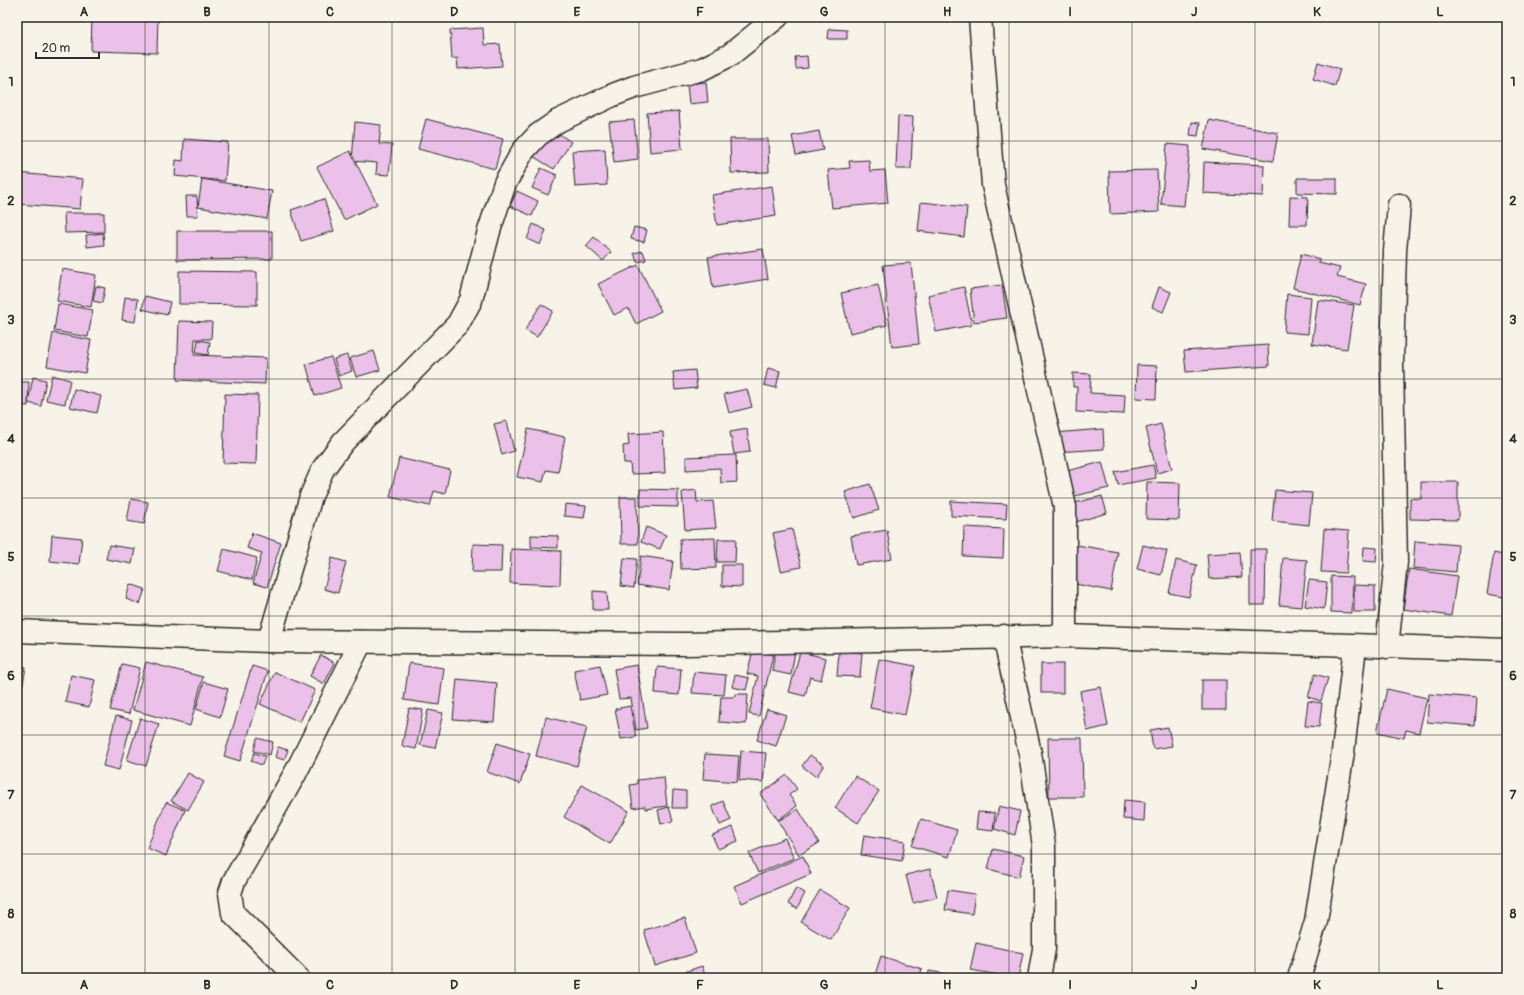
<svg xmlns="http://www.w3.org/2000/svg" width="1524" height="995" font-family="Pangolin,sans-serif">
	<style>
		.building { fill: #ebc1e9; stroke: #2b2b2b }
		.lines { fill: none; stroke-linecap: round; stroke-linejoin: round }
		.minor-casing { stroke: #2b2b2b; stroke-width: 25 }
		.minor { stroke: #f7f3e8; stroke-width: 22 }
		.grid { fill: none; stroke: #2b2b2b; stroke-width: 1; stroke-opacity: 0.55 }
		.neatline { fill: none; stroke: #2b2b2b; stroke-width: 1.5 }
		.grid-label { font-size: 13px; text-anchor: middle; font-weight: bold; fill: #2b2b2b }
	</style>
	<rect width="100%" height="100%" fill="#f7f3e8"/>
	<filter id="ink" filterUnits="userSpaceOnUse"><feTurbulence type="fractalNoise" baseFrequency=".025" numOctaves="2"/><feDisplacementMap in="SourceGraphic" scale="8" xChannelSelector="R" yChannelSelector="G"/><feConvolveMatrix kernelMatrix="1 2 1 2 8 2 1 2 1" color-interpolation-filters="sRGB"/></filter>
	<g filter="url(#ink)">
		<g class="building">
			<path d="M92,17h66l-1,36 -66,-2z"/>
			<path d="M483,28l1,17 16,-1 2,22 -44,3 -1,-11 -5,1 -2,-29z"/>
			<path d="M829,29l18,1v9h-19z"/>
			<path d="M807,56l1,12 -12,1 -1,-12z"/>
			<path d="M1318,62l22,7 -5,17 -22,-7z"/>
			<path d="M706,82l2,20 -19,2 -2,-20z"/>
			<path d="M679,111l3,38 -32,3 -3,-39z"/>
			<path d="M898,116l15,1 -2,52h-15z"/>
			<path d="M426,119l77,20 -8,30 -77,-20z"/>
			<path d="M634,120l4,39 -24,3 -5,-40z"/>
			<path d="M1209,120l69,13 -5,28 -70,-12z"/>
			<path d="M355,122l26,3 -2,19 13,1 -3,30 -13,-1 1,-11 -25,-2z"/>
			<path d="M1192,122l8,1 -2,13 -8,-1z"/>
			<path d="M549,127l22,15 -17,27 -23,-14z"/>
			<path d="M819,131l4,19 -27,5 -4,-19z"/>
			<path d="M184,139l44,3 -3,39 -50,-5 1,-16 7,1z"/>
			<path d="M730,139h38l1,33 -38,1z"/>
			<path d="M1167,144l23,2 -6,60 -23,-2z"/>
			<path d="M605,149l2,36 -32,2 -3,-36z"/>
			<path d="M350,151l27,53 -33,16 -27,-53z"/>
			<path d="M869,160l1,11 15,-1 3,33 -56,5 -4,-38 22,-2 -1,-7z"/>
			<path d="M1204,162l60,3 -1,31 -60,-3z"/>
			<path d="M541,168l16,7 -9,20 -16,-7z"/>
			<path d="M1157,170l2,42 -49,2 -1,-43z"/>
			<path d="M17,173l66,6 -3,30 -63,-5z"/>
			<path d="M1297,178h40v16l-40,-1z"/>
			<path d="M202,179l70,12 -5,28 -69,-12z"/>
			<path d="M772,186l4,30 -59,9 -5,-30z"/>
			<path d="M517,191l21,10 -6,15 -22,-10z"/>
			<path d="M186,196h11l1,20h-11z"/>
			<path d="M1290,196l18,1 -1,28h-18z"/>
			<path d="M324,199l10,32 -33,10 -10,-31z"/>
			<path d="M921,202l46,5 -3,30 -46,-6z"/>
			<path d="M64,213h40v19l-39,1z"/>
			<path d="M533,224l13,6 -6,15 -13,-6z"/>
			<path d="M634,227l13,3 -3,12 -13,-3z"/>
			<path d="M177,231h95v28l-95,1z"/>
			<path d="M103,233l1,12 -17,2 -1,-12z"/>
			<path d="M594,237l17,15 -8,9 -17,-15z"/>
			<path d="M763,249l5,30 -55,9 -5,-31z"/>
			<path d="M643,251l3,9 -9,2 -3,-9z"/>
			<path d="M1301,254l19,5 -1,4 21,5 -3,9 29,7 -6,21 -67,-17z"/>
			<path d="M911,263l8,81 -27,3 -9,-82z"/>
			<path d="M638,265l23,46 -25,13 -8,-16 -14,7 -16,-31z"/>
			<path d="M62,269l34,6 -5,32 -34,-6z"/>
			<path d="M179,271l78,1v33l-78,-1z"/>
			<path d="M878,285l9,40 -37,8 -9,-40z"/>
			<path d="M1002,285l5,33 -33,4 -4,-33z"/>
			<path d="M96,286l9,2 -3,15 -9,-2z"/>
			<path d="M964,287l8,38 -36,7 -8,-37z"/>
			<path d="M1159,287l12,5 -8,20 -11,-5z"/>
			<path d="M1287,294l24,3 -3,37 -24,-2z"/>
			<path d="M145,296l25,6 -3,13 -25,-6z"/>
			<path d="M125,297l13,2 -3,23 -13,-2z"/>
			<path d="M1318,300l36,5 -7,44 -35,-5z"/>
			<path d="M58,304l35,6 -5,27 -34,-6z"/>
			<path d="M541,304l12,7 -16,26 -12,-7z"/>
			<path d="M179,321l33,1 -1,17h-16l-1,16 72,3 -1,26 -88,-4z"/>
			<path d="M53,333l38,7 -6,33 -38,-7z"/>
			<path d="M198,340l12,2 -2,13 -12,-2z"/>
			<path d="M1268,345l1,21 -83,6 -2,-21z"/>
			<path d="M374,351l6,19 -24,7 -6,-19z"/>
			<path d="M347,355l5,16 -13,5 -5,-17z"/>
			<path d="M331,357l10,31 -26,8 -9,-32z"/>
			<path d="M1137,365l20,1 -1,33 -20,-1z"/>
			<path d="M768,368l12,3 -4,17 -12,-3z"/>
			<path d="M695,370l2,18 -22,2 -2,-18z"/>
			<path d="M1073,373l18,1 -1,19 35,2 -1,19 -48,-2 1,-25h-4z"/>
			<path d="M52,375l18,5 -5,24 -19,-4z"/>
			<path d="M33,377l13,3 -5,26 -13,-3z"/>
			<path d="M17,382h12l-1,24 -11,-1z"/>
			<path d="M74,389l27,7 -4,17 -27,-6z"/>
			<path d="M747,389l5,18 -23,6 -5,-19z"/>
			<path d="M225,394l33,1 -2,69 -33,-1z"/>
			<path d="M507,421l7,30 -12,4 -8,-31z"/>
			<path d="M1161,424l11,45 -15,4 -11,-45z"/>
			<path d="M528,429l37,8 -7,35 -12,-2 -3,12 -26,-5z"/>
			<path d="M747,429l3,23 -16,2 -4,-22z"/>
			<path d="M1103,429l1,20 -48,3 -2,-19z"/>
			<path d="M663,432l2,41 -34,1 -1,-11h-6l-1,-17 6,-1 -1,-11z"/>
			<path d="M736,455l1,27 -16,1 -1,-15 -34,2v-13z"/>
			<path d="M399,458l51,12 -5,24 -11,-3 -4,15 -40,-9z"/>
			<path d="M1102,462l7,26 -39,9 -7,-25z"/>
			<path d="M1153,465l3,13 -38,7 -3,-13z"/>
			<path d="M1147,482l33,1 -1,37 -33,-1z"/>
			<path d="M1421,482h37v38l-48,-1v-21l11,1z"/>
			<path d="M870,484l9,26 -25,8 -9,-26z"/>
			<path d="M640,489l38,1v17l-38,-1z"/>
			<path d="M696,490l1,12 16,-1 3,27 -31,2 -3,-38z"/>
			<path d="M1275,490l37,3 -3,32 -37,-4z"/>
			<path d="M1102,496l5,17 -31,9 -5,-18z"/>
			<path d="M620,497h17l1,47h-17z"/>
			<path d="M131,499l17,3 -4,22 -17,-3z"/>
			<path d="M951,501l56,3 -1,15 -55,-3z"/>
			<path d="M565,504l21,2 -2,12 -20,-2z"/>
			<path d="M646,527l20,8 -6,14 -19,-7z"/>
			<path d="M964,527l40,2 -1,29 -40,-2z"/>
			<path d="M792,529l9,38 -20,4 -8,-38z"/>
			<path d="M1324,529l25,2 -3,42 -25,-1z"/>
			<path d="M887,530l5,29 -36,6 -5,-29z"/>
			<path d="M252,533l29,10 -14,44 -14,-4 9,-30 -15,-5z"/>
			<path d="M52,535l30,3 -3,26 -29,-3z"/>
			<path d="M531,535l27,1v12l-27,-1z"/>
			<path d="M715,538l1,30 -35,1 -1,-30z"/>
			<path d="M718,539h18l-1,23h-18z"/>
			<path d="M1415,541l43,4 -2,27 -43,-4z"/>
			<path d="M473,544l29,1 -1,27h-29z"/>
			<path d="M109,545l26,4 -3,15 -26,-5z"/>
			<path d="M1077,545l41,7 -7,39 -41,-8z"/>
			<path d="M1143,545l24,6 -6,24 -24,-6z"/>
			<path d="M1364,547l13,1 -1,14 -13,-1z"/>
			<path d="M224,549l33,9 -5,22 -34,-9z"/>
			<path d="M511,549l50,2 -1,34 -50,-2z"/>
			<path d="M1250,549h16l-1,56h-15z"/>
			<path d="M1240,552l2,25 -33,2 -2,-25z"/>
			<path d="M1494,553l13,3v26l-3,15 -17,-3z"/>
			<path d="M641,556l32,5 -4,29 -32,-5z"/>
			<path d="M332,558l14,4 -8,31 -14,-4z"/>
			<path d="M624,558l13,1 -3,29 -13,-2z"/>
			<path d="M1283,558l24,2 -5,47 -23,-2z"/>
			<path d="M1176,560l21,5 -8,32 -20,-4z"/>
			<path d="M722,565h20v22l-20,-1z"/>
			<path d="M1409,569l48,7 -6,40 -48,-7z"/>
			<path d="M1331,576l22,1 -1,36 -21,-1z"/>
			<path d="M1309,580l18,2 -3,27 -19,-3z"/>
			<path d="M130,584l15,5 -5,15 -14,-5z"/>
			<path d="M1354,585l21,1v26h-21z"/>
			<path d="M593,591l14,1 1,18h-15z"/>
			<path d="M776,647l19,4 -4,24 -19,-4z"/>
			<path d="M753,650l20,5 -14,61 -10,-2 9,-38 -11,-2z"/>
			<path d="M839,651l23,2 -2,24 -23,-1z"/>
			<path d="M800,652l26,6 -5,22 -11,-3 -5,19 -16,-4z"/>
			<path d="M321,655l14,8 -11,21 -14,-8z"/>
			<path d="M879,659l36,7 -10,49 -35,-7z"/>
			<path d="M146,662l57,15 -13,49 -57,-16z"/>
			<path d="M409,663l35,5 -5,37 -35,-5z"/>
			<path d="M122,664l18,4 -11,46 -19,-4z"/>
			<rect x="1041" y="664" width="22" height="29"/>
			<path d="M17,665l9,2 -3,17 -6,-1z"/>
			<path d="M600,665l7,30 -27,5 -6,-30z"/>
			<path d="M637,665l10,63 -11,2 -5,-32 -12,1 -5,-30z"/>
			<path d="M252,666l16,5 -28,90 -16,-5z"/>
			<path d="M657,667l24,2 -2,26 -24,-2z"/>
			<path d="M275,672l40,18 -15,32 -40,-18z"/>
			<path d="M694,672l32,3 -2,20 -32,-2z"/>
			<path d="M1315,674l13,4 -7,23 -13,-4z"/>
			<path d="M71,675l24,5 -6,27 -24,-5z"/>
			<path d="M735,675l14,3 -3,12 -14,-3z"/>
			<path d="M457,679l40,4 -3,39 -41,-3z"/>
			<rect x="1202" y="680" width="24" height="30"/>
			<path d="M204,682l24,7 -8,28 -24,-8z"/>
			<path d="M1101,687l7,39 -21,5 -7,-40z"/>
			<path d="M1387,689l40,9 -8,35 -13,-3 -2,8 -27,-6z"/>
			<path d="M735,694h13l-2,30 -27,-2 2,-25h13z"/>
			<path d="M1429,694l48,4 -2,28 -48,-4z"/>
			<path d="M1308,701l14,2 -3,24 -14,-1z"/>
			<path d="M17,703h3l-1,32h-2z"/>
			<path d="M630,706l6,31 -15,2 -6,-30z"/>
			<path d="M409,708l14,2 -7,39 -14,-3z"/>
			<path d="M767,709l19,6 -10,31 -19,-6z"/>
			<path d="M428,710l15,3 -8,35 -15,-3z"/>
			<path d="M116,716l16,4 -13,50 -16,-4z"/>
			<path d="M546,717l41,10 -10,39 -41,-10z"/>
			<path d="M140,718l19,6 -13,42 -19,-6z"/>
			<path d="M1168,727l4,19 -19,3 -3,-19z"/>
			<path d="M257,738l16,4 -3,13 -16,-4z"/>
			<path d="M1048,738h34l1,59h-34z"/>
			<path d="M497,743l33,11 -10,30 -33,-12z"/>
			<path d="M278,747l10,3 -4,10 -9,-3z"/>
			<path d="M741,751l25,2 -3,29 -24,-2z"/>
			<path d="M254,753l11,3 -3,9 -11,-4z"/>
			<path d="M705,754l34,2 -2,26 -34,-3z"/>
			<path d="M810,755l14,10 -8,12 -14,-11z"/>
			<path d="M188,773l16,9 -16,28 -17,-9z"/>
			<path d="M787,775l10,14 -8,6 8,11 -19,14 -18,-26z"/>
			<path d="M855,776l24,15 -21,32 -23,-15z"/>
			<path d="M664,777l3,29 -22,3v-3l-12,2 -3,-23 7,-1v-4z"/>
			<path d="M582,785l47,26 -19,33 -46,-27z"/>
			<path d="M673,790l13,1v17h-14z"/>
			<path d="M1124,800l21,2 -1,19 -21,-2z"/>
			<path d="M723,801l8,19 -11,5 -8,-19z"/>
			<path d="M166,802l19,8 -19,46 -19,-8z"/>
			<path d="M999,806l21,5 -5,24 -21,-6z"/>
			<path d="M669,807l4,14 -12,3 -3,-14z"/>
			<path d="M798,809l21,34 -20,12 -21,-34z"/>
			<path d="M978,812l17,1 -2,18 -17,-2z"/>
			<path d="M921,819l36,11 -8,27 -37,-11z"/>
			<path d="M733,827l5,14 -20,8 -6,-14z"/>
			<path d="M864,835l41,6 -3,20 -41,-6z"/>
			<path d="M785,838l9,20 -36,15 -9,-20z"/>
			<path d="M993,849l31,7 -5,21 -31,-8z"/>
			<path d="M803,856l8,18 -69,29 -8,-17z"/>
			<path d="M930,869l7,28 -24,6 -7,-28z"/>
			<path d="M796,888l9,5 -8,16 -9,-5z"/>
			<path d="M820,890l30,18 -19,32 -30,-18z"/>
			<path d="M948,890l27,4 -3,20 -27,-4z"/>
			<path d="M685,918l11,35 -41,13 -11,-36z"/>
			<path d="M976,943l47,10 -5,25 -48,-8z"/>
			<path d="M881,956l41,13 -3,9h-45z"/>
			<path d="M702,966l4,12h-40z"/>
			<path d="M929,971l29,5v2h-30z"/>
		</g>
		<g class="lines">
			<defs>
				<g id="minor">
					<path d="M980,17l13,168 72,322v129"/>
					<path d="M17,631l252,10 417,3 379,-8 442,14"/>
					<path d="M1004,636l26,117 14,93v103l-5,29"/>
					<path d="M269,641l42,-145 12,-27 20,-27 115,-118 13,-24 18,-69 16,-48 18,-32 15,-16 20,-14 55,-26 21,-8 68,-18 28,-14 47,-38"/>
					<path d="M1387,647l9,-85 -4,-199 3,-112 4,-46"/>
					<path d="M298,978l-65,-65 -3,-20 4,-12 62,-109 65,-130"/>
					<path d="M1299,978l17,-57 27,-169 12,-106"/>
				</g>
			</defs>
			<use href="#minor" class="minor-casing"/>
			<use href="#minor" class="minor"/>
		</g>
	</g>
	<path class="grid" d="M145,17v961M269,17v961M392,17v961M515,17v961M639,17v961M762,17v961M885,17v961M1009,17v961M1132,17v961M1255,17v961M1379,17v961M17,141h1490M17,260h1490M17,379h1490M17,498h1490M17,616h1490M17,735h1490M17,854h1490"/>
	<rect width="1524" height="995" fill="none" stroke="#f7f3e8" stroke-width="44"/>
	<path d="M36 52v6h63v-6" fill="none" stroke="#2b2b2b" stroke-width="2"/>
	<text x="42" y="52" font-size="12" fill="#2b2b2b" stroke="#f7f3e8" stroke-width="3" paint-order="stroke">20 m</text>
	<rect x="22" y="22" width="1480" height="951" class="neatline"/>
	<g class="grid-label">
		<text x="84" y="16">A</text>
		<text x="207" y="16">B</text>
		<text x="330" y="16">C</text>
		<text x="454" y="16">D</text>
		<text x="577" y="16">E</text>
		<text x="700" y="16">F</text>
		<text x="824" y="16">G</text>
		<text x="947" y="16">H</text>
		<text x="1070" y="16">I</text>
		<text x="1194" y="16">J</text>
		<text x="1317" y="16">K</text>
		<text x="1440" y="16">L</text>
		<text x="11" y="86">1</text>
		<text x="1513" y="86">1</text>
		<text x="11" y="205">2</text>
		<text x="1513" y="205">2</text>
		<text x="11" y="324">3</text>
		<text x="1513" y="324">3</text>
		<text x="11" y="443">4</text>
		<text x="1513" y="443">4</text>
		<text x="11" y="561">5</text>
		<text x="1513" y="561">5</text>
		<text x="11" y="680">6</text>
		<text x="1513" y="680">6</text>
		<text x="11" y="799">7</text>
		<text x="1513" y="799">7</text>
		<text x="11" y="918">8</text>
		<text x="1513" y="918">8</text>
		<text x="84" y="989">A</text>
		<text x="207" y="989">B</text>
		<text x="330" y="989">C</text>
		<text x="454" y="989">D</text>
		<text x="577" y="989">E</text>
		<text x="700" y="989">F</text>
		<text x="824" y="989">G</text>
		<text x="947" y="989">H</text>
		<text x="1070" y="989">I</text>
		<text x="1194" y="989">J</text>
		<text x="1317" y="989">K</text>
		<text x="1440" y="989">L</text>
	</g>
</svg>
